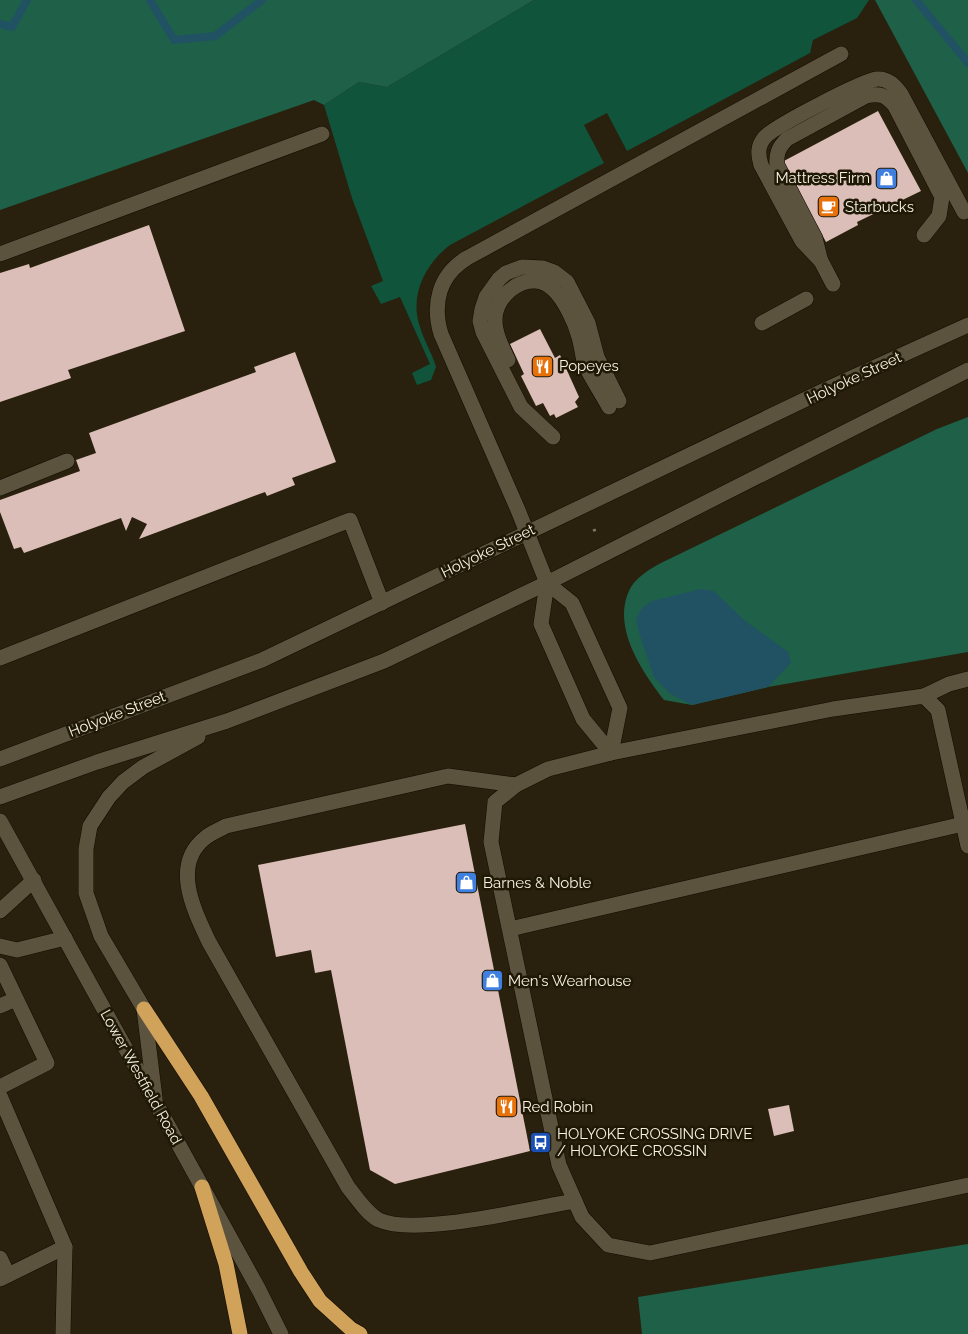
<svg xmlns="http://www.w3.org/2000/svg" width="968" height="1334" font-family="Raleway,sans-serif">
	<style>
		.green { fill: #0f543b }
		.forest { fill: #1e6148 }
		.water { fill: #215263 }
		.lines { fill: none; stroke-linecap: round; stroke-linejoin: round }
		.stream { stroke: #215263; stroke-width: 8 }
		.building { fill: #dcbeb9 }
		.lane-casing { stroke: #120b00; stroke-width: 16 }
		.secondary-casing { stroke: #120b00; stroke-width: 16 }
		.highway-casing { stroke: #120b00; stroke-width: 16 }
		.path { stroke: #817a69; stroke-width: 3; stroke-dasharray: 2.5 4; stroke-linecap: butt }
		.lane { stroke: #5b533d; stroke-width: 15 }
		.secondary { stroke: #5b533d; stroke-width: 15 }
		.highway { stroke: #d0a25a; stroke-width: 15 }
		.labels { text-anchor: middle; dominant-baseline: central; stroke-width: 5; stroke-linejoin: round; paint-order: stroke }
		.poi-label { font-size: 15px; fill: #f6f1e4; stroke: #1f1804; text-anchor: start }
		.street-label { font-size: 15px; fill: #f6f1e4; stroke: #1f1804 }
	</style>
	<rect width="100%" height="100%" fill="#29210d"/>
	<path class="green" d="M534,0h335l-12,18 -44,22 -3,13 -183,98 -20,-38 -23,12 20,38 -154,82c-25,19 -41,51 -30,82 4,14 12,26 16,40l-5,13 -14,5 -5,-12 18,-9 -30,-67 -19,7 -10,-18 12,-5 -31,-83 -28,-93 35,-23 28,5z"/>
	<g class="forest">
		<path d="M0,0h534l-147,87 -28,-5 -35,23 -10,-5 -314,110z"/>
		<path d="M875,0h93v173z"/>
		<path d="M968,417v235l-200,35 -76,18 -28,-5c-23,-30 -54,-75 -33,-113 7,-11 19,-18 30,-24l276,-134z"/>
		<path d="M968,1244v90h-326l-4,-37z"/>
	</g>
	<path class="water" d="M701,589l13,2 30,29 44,32 3,11 -23,24 -76,18 -23,-12 -15,-16 -15,-44 -3,-15 7,-11 9,-6z"/>
	<g class="lines">
		<g class="stream">
			<path d="M150,0l24,40 41,-4 47,-36"/>
			<path d="M916,0l52,63"/>
			<path d="M0,24l12,3 15,-27"/>
		</g>
	</g>
	<g class="building">
		<path d="M878,111l43,80 -64,31 1,3 -32,17 -9,-17 -11,5 -24,-68z"/>
		<path d="M149,225l36,106 -117,39 3,8 -71,24v-129l29,-9 1,4z"/>
		<path d="M540,329l15,29 5,-3 19,42 -4,5 3,5 -22,11 -2,-4 -4,2 -7,-13 -7,3 -15,-30 3,-2 -14,-30z"/>
		<path d="M295,352l41,110 -44,16 3,7 -28,11 -2,-4 -126,47 8,-15 -15,-7 -6,14 -5,-13 -97,35 -3,-6 -7,2 -14,-37v-12l80,-29 -4,-11 20,-7 -7,-20 167,-61 -2,-5z"/>
		<path d="M465,824l65,327 -135,33 -25,-14 -39,-200 -16,3 -4,-23 -35,7 -18,-92z"/>
		<path d="M789,1105l5,26 -20,5 -6,-27z"/>
	</g>
	<g class="lines">
		<defs>
			<g id="lane">
				<path d="M0,254l322,-120"/>
				<path d="M820,258l-5,-20 -38,-73c-1,-12 2,-18 10,-26l79,-43c14,-3 20,-1 29,10l47,91 -3,19 -15,19"/>
				<path d="M833,284l-12,-23 -19,-20 -41,-76c-3,-10 -4,-19 4,-28 10,-11 97,-56 112,-58 11,-1 18,7 24,15l63,118"/>
				<path d="M762,323l44,-24"/>
				<path d="M508,360c-6,-13 -13,-26 -13,-40 0,-28 37,-53 59,-30 11,11 21,32 25,47 3,10 3,20 7,30 7,13 15,26 23,40"/>
				<path d="M553,437l-32,-30 -38,-75 -3,-11 2,-12 4,-12 13,-18 7,-6 16,-6 21,1 11,4 13,10 21,41 9,34 22,44"/>
				<path d="M0,488l67,-27"/>
				<path d="M547,583l-6,41 42,95 28,34 9,-45 -48,-105 -25,-20 -29,-73 -77,-176c-9,-30 -2,-59 26,-76l374,-204"/>
				<path d="M0,658l350,-138 32,83"/>
				<path d="M924,696l25,-12 19,-5"/>
				<path d="M516,785l-68,-9 -222,50c-7,4 -15,7 -21,12 -34,27 -11,72 4,104l139,245c8,10 19,27 31,33 37,17 152,-12 196,-19"/>
				<path d="M968,846l-30,-136 -14,-14 -91,13 -222,44 -63,16 -32,16 -21,17 -4,40 68,323 23,52 26,28 42,8 318,-68"/>
				<path d="M0,911l34,-31"/>
				<path d="M510,929l453,-105"/>
				<path d="M0,946l17,4 48,-12"/>
				<path d="M0,965l47,98 -47,24"/>
				<path d="M0,1006l16,-7"/>
				<path d="M0,1096l65,151 -2,87"/>
				<path d="M0,1258l8,17"/>
				<path d="M0,1279l65,-32"/>
			</g>
			<g id="secondary">
				<path d="M0,759l262,-99 565,-271 141,-64"/>
				<path d="M0,797l97,-35 130,-41 157,-60 163,-78 421,-213"/>
				<path d="M0,821l259,469 22,44"/>
				<path d="M155,1098l-11,-89 -43,-73 -15,-43v-44l4,-23 19,-29 14,-15 20,-15 55,-30"/>
			</g>
			<g id="highway">
				<path d="M144,1009l57,87 100,176 19,29 31,28 9,5"/>
				<path d="M202,1187l24,77 14,70"/>
			</g>
		</defs>
		<use href="#lane" class="lane-casing"/>
		<use href="#secondary" class="secondary-casing"/>
		<use href="#highway" class="highway-casing"/>
		<path class="path" d="M594,529l2,6"/>
		<use href="#lane" class="lane"/>
		<use href="#secondary" class="secondary"/>
		<use href="#highway" class="highway"/>
	</g>
	<defs>
		<symbol id="shop-square" viewBox="-11 -11 22 22"><rect x="-9" y="-9" width="18" height="18" rx="4" fill="#3f7fe0" stroke="#1f1804"/><path d="M-5-2.5h2.3a2.7 3.5 0 0 1 5.4 0H5L5.5 6h-11ZM-1.5-2.5h3a1.5 2.3 0 0 0-3 0Z" fill="#fff"/></symbol>
		<symbol id="cafe-square" viewBox="-11 -11 22 22"><rect x="-9" y="-9" width="18" height="18" rx="4" fill="#e8710a" stroke="#1f1804"/><path d="M-5.5-4.5H6V0H3Q3 3.5 0 3.5H-2.5Q-5.5 3.5-5.5 0ZM3-3.2v2h1.7v-2ZM-6 4.5H4V6H-6Z" fill="#fff"/></symbol>
		<symbol id="restaurant-square" viewBox="-11 -11 22 22"><rect x="-9" y="-9" width="18" height="18" rx="4" fill="#e8710a" stroke="#1f1804"/><path d="M-5-6h1v4h1v-4h1v4h1v-4h1v5L-1.5 .5V6h-2V.5L-5-1ZM5-6V6H3V1.5H1.5Q1.5-4 5-6Z" fill="#fff"/></symbol>
		<symbol id="bus-square" viewBox="-11 -11 22 22"><rect x="-9" y="-9" width="18" height="18" rx="4" fill="#1a4fb4" stroke="#1f1804"/><path d="M-5-6H5V4H4V6H2V4H-2V6H-4V4H-5ZM-3.5-4V0h7V-4ZM-3.5 1.2v1.5H-2V1.2ZM2 1.2v1.5H3.5V1.2Z" fill="#fff"/></symbol>
	</defs>
	<g fill-rule="evenodd">
		<use href="#shop-square" x="874" y="166" width="25" height="25"/>
		<use href="#cafe-square" x="816" y="194" width="25" height="25"/>
		<use href="#restaurant-square" x="530" y="354" width="25" height="25"/>
		<use href="#shop-square" x="454" y="870" width="25" height="25"/>
		<use href="#shop-square" x="480" y="968" width="25" height="25"/>
		<use href="#restaurant-square" x="494" y="1094" width="25" height="25"/>
		<use href="#bus-square" x="528" y="1130" width="25" height="25"/>
	</g>
	<g class="labels">
		<g class="poi-label">
			<text x="870" y="178" text-anchor="end">Mattress Firm</text>
			<text x="845" y="207">Starbucks</text>
			<text x="559" y="366">Popeyes</text>
			<text x="483" y="883">Barnes &amp; Noble</text>
			<text x="508" y="981">Men's Wearhouse</text>
			<text x="522" y="1107">Red Robin</text>
			<text x="557" y="1134">HOLYOKE CROSSING DRIVE<tspan x="557" dy="17">/ HOLYOKE CROSSIN</tspan></text>
		</g>
		<g class="street-label">
			<text transform="translate(854 378) rotate(-25)">Holyoke Street</text>
			<text transform="translate(488 551) rotate(-26)">Holyoke Street</text>
			<text transform="translate(117 714) rotate(-21)">Holyoke Street</text>
			<text transform="translate(141 1077) rotate(61)">Lower Westfield Road</text>
		</g>
	</g>
</svg>
